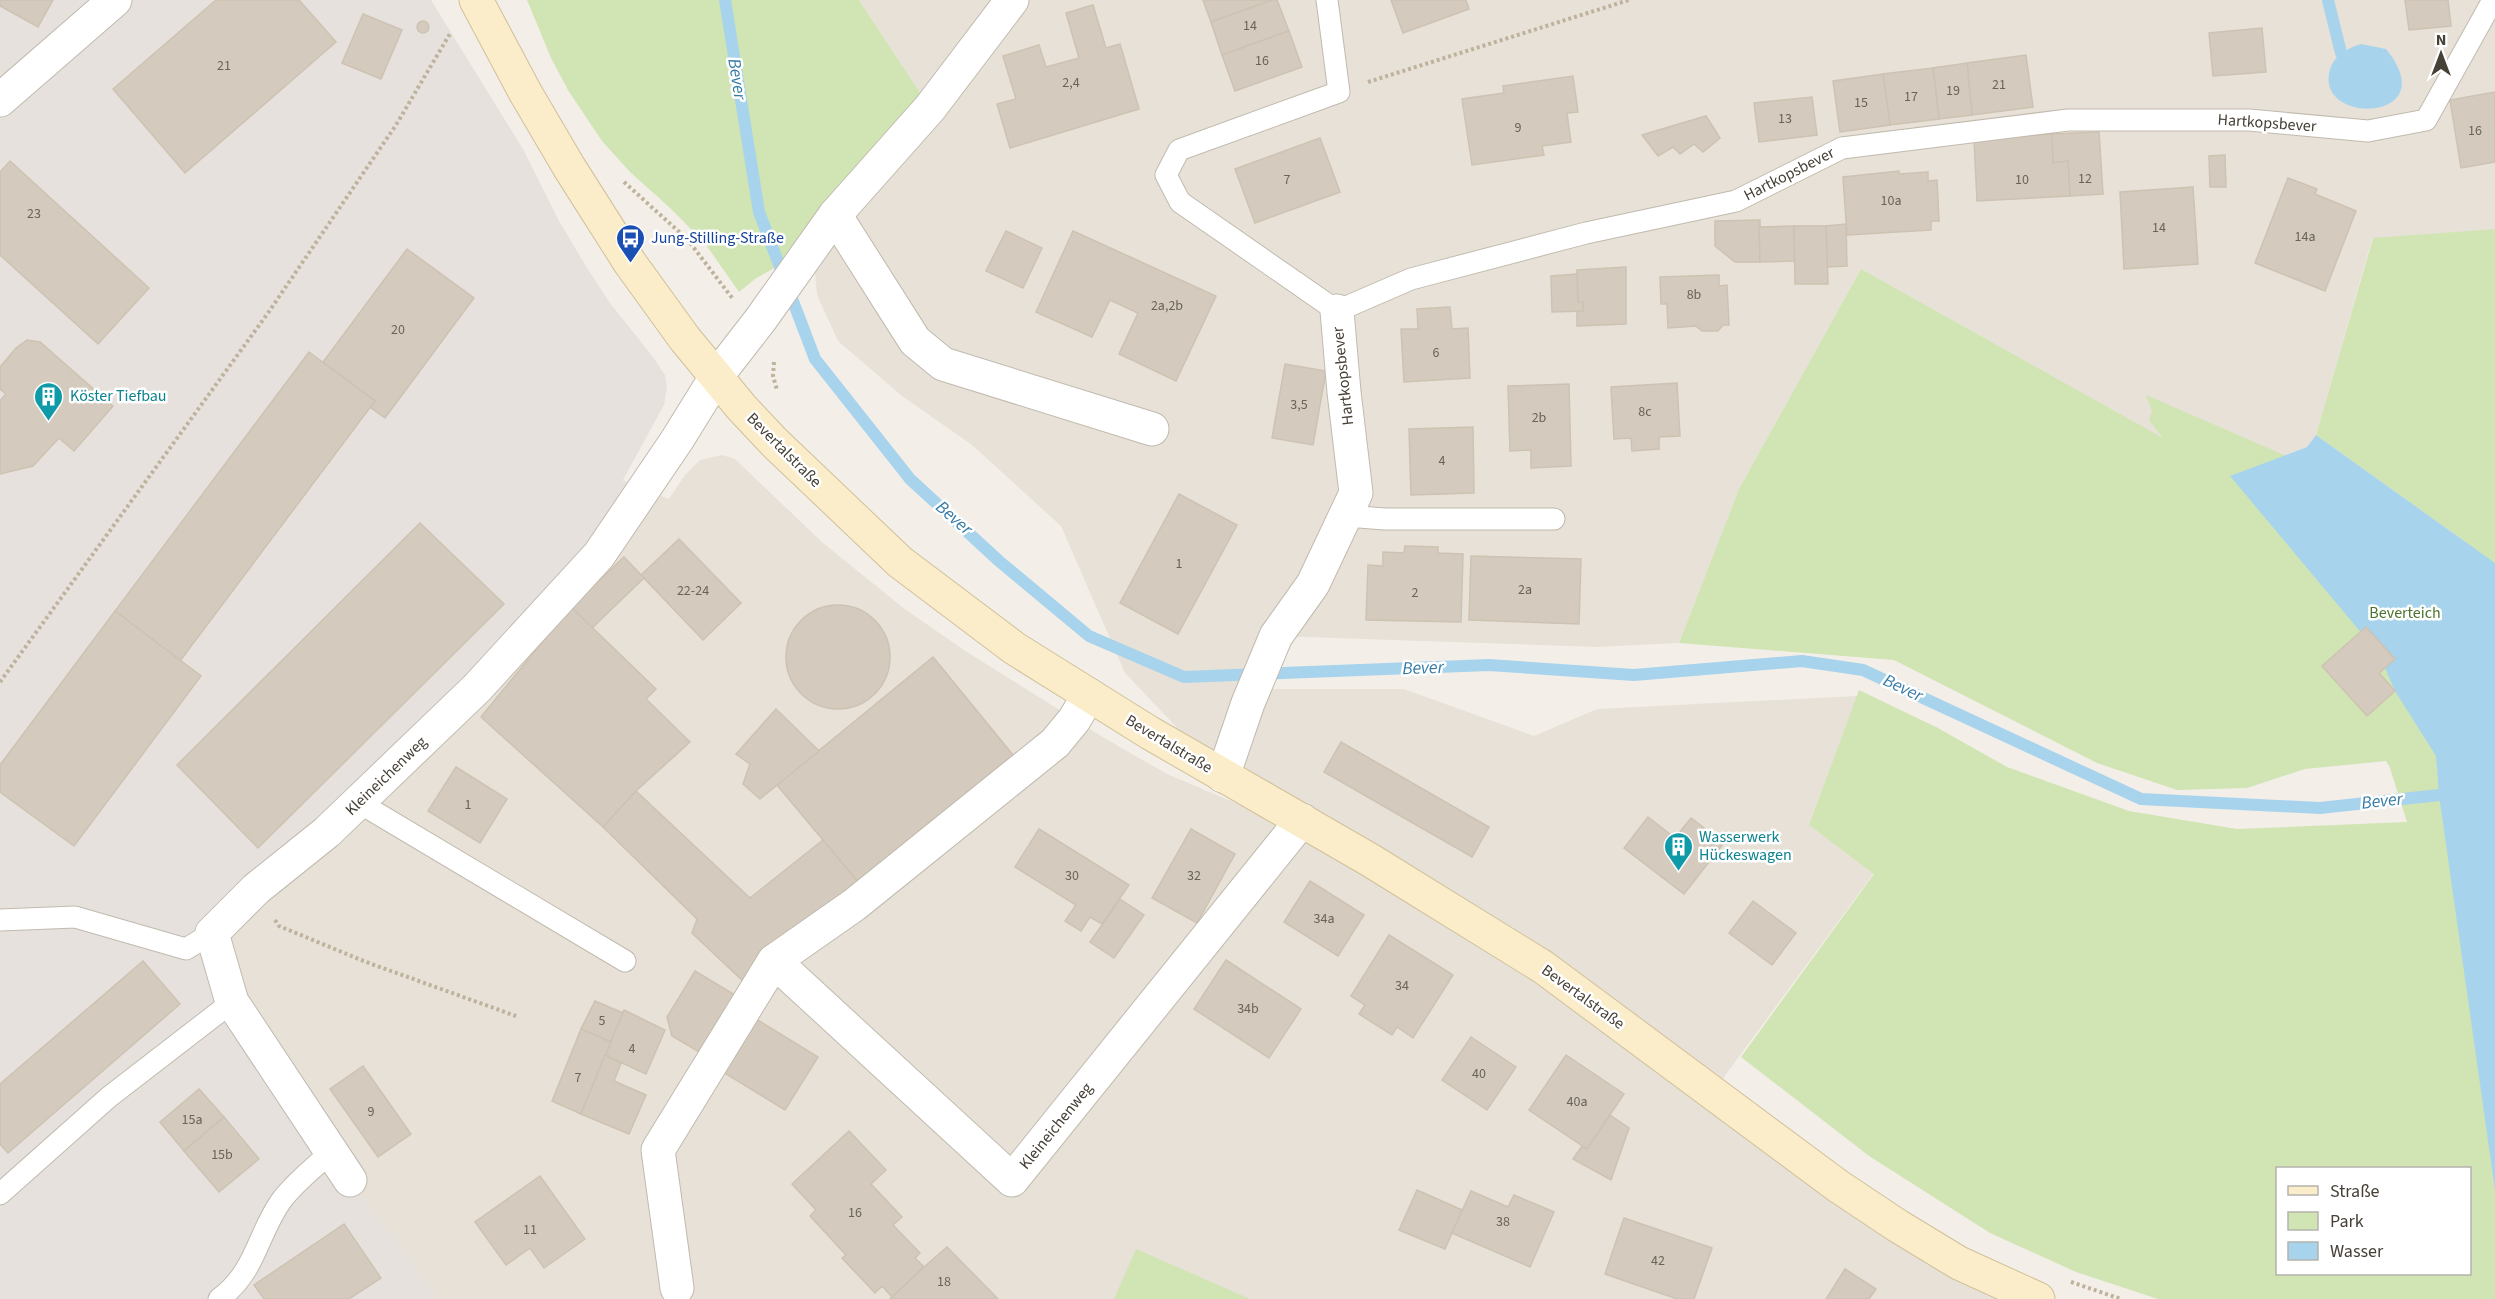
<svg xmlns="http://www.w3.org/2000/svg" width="2495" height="1299" font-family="'Source Sans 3',sans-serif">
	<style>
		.residential { fill: #e7e1d7 }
		.industrial { fill: #e6e1dd }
		.green { fill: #d0e5b3; fill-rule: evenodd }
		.water { fill: #a8d3ec }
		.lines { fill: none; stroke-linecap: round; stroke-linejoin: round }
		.stream { stroke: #a8d3ec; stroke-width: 12 }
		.building { fill: #d4cbbe; stroke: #cec2b2; stroke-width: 1.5 }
		.lane-casing { stroke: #c1baae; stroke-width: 23 }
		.street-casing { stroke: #c1baae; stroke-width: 35 }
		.secondary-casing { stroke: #d0c09a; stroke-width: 35 }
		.path { stroke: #bfb29d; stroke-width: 4; stroke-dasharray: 3 3; stroke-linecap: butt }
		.lane { stroke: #fff; stroke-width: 21 }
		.street { stroke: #fff; stroke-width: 33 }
		.secondary { stroke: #fbedca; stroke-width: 33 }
		.labels { text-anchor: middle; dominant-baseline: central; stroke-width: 5; stroke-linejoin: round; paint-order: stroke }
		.number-label { font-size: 14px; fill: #6a6359 }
		.street-label { font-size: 16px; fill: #464037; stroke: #fff }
		.transit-label { font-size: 16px; fill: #164399; stroke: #fff; text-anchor: start }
		.culture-label { font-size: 16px; fill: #0d838f; stroke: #fff; text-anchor: start }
		.park-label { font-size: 16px; fill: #4b752e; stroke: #fff }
		.water-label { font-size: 18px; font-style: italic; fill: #347aa4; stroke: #fff }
	</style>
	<rect width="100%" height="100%" fill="#f3efe8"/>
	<path class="residential" d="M859,0h1636v229l-123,10 -56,196 -9,12 -77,29 -369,-207 -122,220 -60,154 -82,4 -321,-11 -10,53h138l130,47 63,-27 260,-13 -48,129 65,48 -161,219 325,207h-1599l-89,-119 -138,-247 432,-444 25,10 16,-24 15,-15 22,-5 13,4 88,84 83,67 61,42 139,87 61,35 197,83 -141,-81 -98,-103 -64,-147 -89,-81 -70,-49 -64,-55 -21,-46 -4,-49 117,-138z"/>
	<path class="industrial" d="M0,0h431l92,149 35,70 29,49 23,35 43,54 12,18 2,12 -3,18 -41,75 21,9 -45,66 -387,378 138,247 89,119h-439z"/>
	<g class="green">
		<path d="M527,0h332l71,108 -117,138 -58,33 -16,13 -35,-50 -35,-35 -39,-35 -28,-31 -34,-51 -17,-32z"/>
		<path d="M2495,229v1070h-337l-82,-27 -86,-39 -121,-77 -128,-99 133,-183 -65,-49 50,-135 79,38 69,39 122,44 108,18 170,-7 -17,-54 -4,-7 -81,8 -58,19 -70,2 -80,-27 -203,-103 -215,-17 60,-154 122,-220 302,169 -14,-18 3,-9 -6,-16 184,80 137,68 -151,-108 57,-197zM2278,1168h192v106h-192z"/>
		<path d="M1136,1249l114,50h-136z"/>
	</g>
	<g class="water">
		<path d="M2361,44l25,5c59,72 -66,77 -57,25 3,-18 17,-25 32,-30z"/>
		<path d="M2316,435l179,128v627l-56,-395 -3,-39 -41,-65 -16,-37 -149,-178 77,-29z"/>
	</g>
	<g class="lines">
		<g class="stream">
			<path d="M725,0l34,212 56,147 95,120 89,82 90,75 95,41 305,-12 145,10 168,-14 61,9 278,129 179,9 119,-13 14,4"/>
			<path d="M2328,0l13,53"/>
		</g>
	</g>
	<g class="building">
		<path d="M0,0h53l-15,27 -38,-21z"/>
		<path d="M216,0h83l37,42 -151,131 -72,-84z"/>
		<path d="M1203,0h69l-61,22z"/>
		<path d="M1272,0h5l12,31 -67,24 -11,-33z"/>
		<path d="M1391,0h75l3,9 -66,24z"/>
		<path d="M2405,0h43l3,26 -42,4z"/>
		<path d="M1093,5l13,43 14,-4 19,65 -129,39 -13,-44 19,-5 -13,-43 36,-11 7,22 33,-9 -13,-45z"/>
		<path d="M363,14l39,16 -21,49 -39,-16z"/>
		<circle cx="423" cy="27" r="6"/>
		<path d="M2262,28l4,44 -53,4 -4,-43z"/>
		<path d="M1289,31l13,36 -67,24 -13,-36z"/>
		<path d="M2026,55l7,52 -61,8 -5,-52z"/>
		<path d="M1967,63l5,52 -33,4 -6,-51z"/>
		<path d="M1933,68l6,51 -49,6 -7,-51z"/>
		<path d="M1883,74l7,51 -50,7 -7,-51z"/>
		<path d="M1573,76l5,36 -11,1 4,29 -29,4 2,9 -72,10 -10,-66 42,-6 -1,-7z"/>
		<path d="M2495,92v70l-34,6 -11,-68z"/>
		<path d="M1812,97l5,38 -58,7 -5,-39z"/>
		<path d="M1706,116l14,22 -17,14 -9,-8 -14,10 -7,-7 -15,9 -16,-21z"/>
		<path d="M2099,132l4,62 -33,2 -2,-35 -15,2 -1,-29z"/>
		<path d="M2052,134l1,29 15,-2 2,35 -93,5 -3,-62z"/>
		<path d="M1320,138l20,54 -85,31 -20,-54z"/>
		<path d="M2225,155l1,32h-16l-1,-31z"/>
		<path d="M10,161l139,127 -51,56 -98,-89v-83z"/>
		<path d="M1899,171v3l29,-2v9l9,-1 2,41h-8v9l-84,5 -4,-58z"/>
		<path d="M2288,178l29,11 -2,5 41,17 -31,80 -70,-28z"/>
		<path d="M2193,187l5,77 -74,5 -4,-77z"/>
		<path d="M1760,220v42h-25l-20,-16v-25z"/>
		<path d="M1846,224l1,42 -21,1v-41z"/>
		<path d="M1794,226l1,35 -35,1 -1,-35z"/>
		<path d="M1794,226h32l2,58h-33z"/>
		<path d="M1006,231l36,17 -19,40 -37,-17z"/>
		<path d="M1073,231l143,65 -40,85 -57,-27 19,-41 -28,-13 -18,37 -56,-25z"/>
		<path d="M407,249l67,49 -89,120 -15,-11 5,-6 -52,-39z"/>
		<path d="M1626,267v57l-49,2v-15h6v-9h-5l-1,-32z"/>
		<path d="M1577,274l1,28h5v9l-31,1 -1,-36z"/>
		<path d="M1719,275v11l8,-1 2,40h-6l-5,6h-16l-6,-5 -28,2 -1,-24h-6l-1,-27z"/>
		<path d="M1450,307l2,22 16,-1 2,50 -66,4 -3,-53h17l-1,-20z"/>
		<path d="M27,340l13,2 73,64 -39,45 -15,-13 -26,28 -33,8v-73l6,-7 -6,-5v-22l16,-19z"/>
		<path d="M309,352l66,49 -195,260 -65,-50z"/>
		<path d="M1285,364l41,7 -13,74 -41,-7z"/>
		<path d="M1677,383l3,53 -21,1v12l-27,2 -1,-13 -17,1 -3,-52z"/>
		<path d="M1569,384l2,82 -40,2v-18l-21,1 -2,-65z"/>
		<path d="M1473,427l1,66 -63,2 -2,-66z"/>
		<path d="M1179,494l58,31 -59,109 -58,-31z"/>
		<path d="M420,523l84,81 -246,244 -81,-83z"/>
		<path d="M679,539l62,64 -38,37 -62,-65z"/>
		<path d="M1405,546l33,1v6l25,1 -2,68 -95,-2 2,-55 15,1v-14l21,1z"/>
		<path d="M1471,556l110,3 -2,65 -110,-4z"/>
		<path d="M624,557l20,21 -52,50 -21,-21z"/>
		<circle cx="838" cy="657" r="52"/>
		<path d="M571,607l85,82 -10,10 44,43 -54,49 -33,36 -122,-110z"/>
		<path d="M115,611l86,65 -127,170 -74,-54v-27z"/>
		<path d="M2366,627l29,32 -16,14 16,18 -28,25 -45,-50z"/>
		<path d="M933,657l80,98 -155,127 -81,-97z"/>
		<path d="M776,709l43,42 -59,48 -17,-15 7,-20 -14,-10z"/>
		<path d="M1341,742l148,85 -17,30 -148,-85z"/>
		<path d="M456,767l51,32 -27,44 -52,-32z"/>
		<path d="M636,791l114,107 73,-58 35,42 -105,83 -11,15 -50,-47 5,-14 -94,-92z"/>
		<path d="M1648,817l27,21 16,-20 33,25 -40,51 -60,-46z"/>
		<path d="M1039,829l90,56 -27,39 -12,-7 -9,14 -16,-10 11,-16 -61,-38z"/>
		<path d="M1191,829l44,25 -38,69 -45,-25z"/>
		<path d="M1310,881l54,34 -26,41 -54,-34z"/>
		<path d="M1120,899l24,16 -30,43 -24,-16z"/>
		<path d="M1753,901l43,32 -24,32 -43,-32z"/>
		<path d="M1389,935l64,40 -40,63 -16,-11 -5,8 -33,-21 6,-9 -14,-9z"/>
		<path d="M1226,960l75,49 -32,49 -75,-49z"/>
		<path d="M143,961l37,43 -172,149 -8,-9v-60z"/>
		<path d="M695,971l45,27 -34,58 -34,-20 -5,-19z"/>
		<path d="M595,1001l28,12 -12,29 -30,-13z"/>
		<path d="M624,1010l41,20 -19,44 -41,-19z"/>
		<path d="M756,1019l62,38 -33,53 -62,-38z"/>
		<path d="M581,1029l30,13 -30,72 -29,-13z"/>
		<path d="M1471,1037l45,30 -29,43 -45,-30z"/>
		<path d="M605,1055l16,8 -7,18 32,14 -17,39 -48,-20z"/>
		<path d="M1566,1055l58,39 -37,55 -58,-39z"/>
		<path d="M363,1066l48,68 -33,23 -48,-68z"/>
		<path d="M199,1089l25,28 -40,34 -24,-29z"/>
		<path d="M1610,1115l19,13 -18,52 -38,-21 9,-13 5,3z"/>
		<path d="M224,1117l35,42 -40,33 -35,-41z"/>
		<path d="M849,1131l37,39 -15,14 31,33 -9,8 27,28 -5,5 9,9 -32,30 -10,-11 -7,7 -33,-35 4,-3 -36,-39 6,-6 -24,-26z"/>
		<path d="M540,1176l45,63 -41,29 -14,-20 -24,17 -31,-43z"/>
		<path d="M1417,1190l45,20 -17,39 -46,-19z"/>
		<path d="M1471,1191l37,16 6,-12 40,17 -24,55 -78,-34z"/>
		<path d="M1624,1218l88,30 -18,51h-17l-72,-25z"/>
		<path d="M344,1224l37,54 -32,21h-85l-10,-14z"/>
		<path d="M947,1247l51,52h-108l34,-32z"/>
		<path d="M1845,1269l31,20 -7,10h-43z"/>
	</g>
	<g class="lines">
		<defs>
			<g id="lane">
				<path d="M1327,0l12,92 -160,58 -13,25 14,27 157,109 74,-32 175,-46 150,-32 106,-53 226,-28h181l119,11 58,-11 67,-120"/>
				<path d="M1346,516l39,3h169"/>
				<path d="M358,802l267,159"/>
				<path d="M0,920l75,-3 111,32 26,-16"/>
				<path d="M0,1194l109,-97 123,-95"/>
				<path d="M219,1299c37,-27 38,-64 62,-98 14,-19 33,-33 50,-49"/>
			</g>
			<g id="street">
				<path d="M0,100l115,-100"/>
				<path d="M835,215l80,126 28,23 209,65"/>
				<path d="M1223,776l25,-73 28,-67 37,-52 43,-91 -12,-101 -7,-81"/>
				<path d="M774,961l80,-56 201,-162 19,-23 15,-25"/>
				<path d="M350,1180l-118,-178 -20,-69 44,-44 71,-57 150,-144 122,-133 78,-115 39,-63 45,-58 74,-104 95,-107 82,-108"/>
				<path d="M677,1288l-19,-138 116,-189 238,219 290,-360"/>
			</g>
			<path id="secondary" d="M476,0l49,92 44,75 61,96 55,76 57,69 33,35 125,119 114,86 136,85 220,127 173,107 295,219 60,40 61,37 79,36"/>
		</defs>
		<use href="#lane" class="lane-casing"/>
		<use href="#street" class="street-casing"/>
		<use href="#secondary" class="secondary-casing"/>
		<g class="path">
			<path d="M1368,82l261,-82"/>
			<path d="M624,182l63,57 46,60"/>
			<path d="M774,362l-1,14 4,14"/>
			<path d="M0,682l268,-369 128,-188 55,-93"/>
			<path d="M275,920l4,6 87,36 150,54"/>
			<path d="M2071,1282l50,17"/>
		</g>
		<use href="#lane" class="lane"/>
		<use href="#street" class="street"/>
		<use href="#secondary" class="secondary"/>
	</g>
	<defs>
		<symbol id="bus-pin" viewBox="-11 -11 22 30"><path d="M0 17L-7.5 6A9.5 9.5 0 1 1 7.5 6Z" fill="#1a4fb4" stroke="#fff"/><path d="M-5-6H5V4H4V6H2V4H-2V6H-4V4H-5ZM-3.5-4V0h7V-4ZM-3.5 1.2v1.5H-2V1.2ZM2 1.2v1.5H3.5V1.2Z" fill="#fff"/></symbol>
		<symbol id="building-pin" viewBox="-11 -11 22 30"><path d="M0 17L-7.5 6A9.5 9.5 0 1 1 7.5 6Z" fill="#0f9aa8" stroke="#fff"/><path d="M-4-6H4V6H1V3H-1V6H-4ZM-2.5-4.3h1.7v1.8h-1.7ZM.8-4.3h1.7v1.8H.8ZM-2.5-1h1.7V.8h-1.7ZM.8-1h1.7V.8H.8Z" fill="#fff"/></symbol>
	</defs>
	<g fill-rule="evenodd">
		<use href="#bus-pin" x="614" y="222" width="33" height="45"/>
		<use href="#building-pin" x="32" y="380" width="33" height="45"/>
		<use href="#building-pin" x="1662" y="830" width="33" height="45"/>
	</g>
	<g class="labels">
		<g class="number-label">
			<text x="1250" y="26">14</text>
			<text x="1262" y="61">16</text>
			<text x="224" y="66">21</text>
			<text x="1071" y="83">2,4</text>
			<text x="1999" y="85">21</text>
			<text x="1953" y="91">19</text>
			<text x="1911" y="97">17</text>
			<text x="1861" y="103">15</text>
			<text x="1785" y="119">13</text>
			<text x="1518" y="128">9</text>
			<text x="2475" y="131">16</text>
			<text x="2085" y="179">12</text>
			<text x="1287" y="180">7</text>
			<text x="2022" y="180">10</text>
			<text x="1891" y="201">10a</text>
			<text x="34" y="214">23</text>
			<text x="2159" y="228">14</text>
			<text x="2305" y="237">14a</text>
			<text x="1694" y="295">8b</text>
			<text x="1167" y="306">2a,2b</text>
			<text x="398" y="330">20</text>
			<text x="1436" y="353">6</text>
			<text x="1299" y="405">3,5</text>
			<text x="1645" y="412">8c</text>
			<text x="1539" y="418">2b</text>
			<text x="1442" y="461">4</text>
			<text x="1179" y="564">1</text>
			<text x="1525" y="590">2a</text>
			<text x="693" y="591">22-24</text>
			<text x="1415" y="593">2</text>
			<text x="468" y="805">1</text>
			<text x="1072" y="876">30</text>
			<text x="1194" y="876">32</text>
			<text x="1324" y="919">34a</text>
			<text x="1402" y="986">34</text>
			<text x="1248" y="1009">34b</text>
			<text x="602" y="1021">5</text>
			<text x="632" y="1049">4</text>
			<text x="1479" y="1074">40</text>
			<text x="578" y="1078">7</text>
			<text x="1577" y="1102">40a</text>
			<text x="371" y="1112">9</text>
			<text x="192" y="1120">15a</text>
			<text x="222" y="1155">15b</text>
			<text x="855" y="1213">16</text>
			<text x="1503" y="1222">38</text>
			<text x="530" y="1230">11</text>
			<text x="1658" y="1261">42</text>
			<text x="944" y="1282">18</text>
		</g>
		<g class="street-label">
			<text transform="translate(2267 123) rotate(4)">Hartkopsbever</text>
			<text transform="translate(1789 174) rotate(-27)">Hartkopsbever</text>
			<text transform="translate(1343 376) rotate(-96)">Hartkopsbever</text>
			<text transform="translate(784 450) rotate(45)">Bevertalstraße</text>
			<text transform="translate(1169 744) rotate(31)">Bevertalstraße</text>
			<text transform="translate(386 776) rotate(-44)">Kleineichenweg</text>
			<text transform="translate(1583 997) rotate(36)">Bevertalstraße</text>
			<text transform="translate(1056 1126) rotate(-51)">Kleineichenweg</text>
		</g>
		<g class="transit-label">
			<text x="651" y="238">Jung-Stilling-Straße</text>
		</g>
		<g class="culture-label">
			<text x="70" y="396">Köster Tiefbau</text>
			<text x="1699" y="837">Wasserwerk<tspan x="1699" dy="18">Hückeswagen</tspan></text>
		</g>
		<g class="park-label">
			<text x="2405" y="613">Beverteich</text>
		</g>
		<g class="water-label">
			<text transform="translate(737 79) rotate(81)">Bever</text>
			<text transform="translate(954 518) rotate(41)">Bever</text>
			<text transform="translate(1423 668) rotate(-2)">Bever</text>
			<text transform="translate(1903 688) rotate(25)">Bever</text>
			<text transform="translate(2382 801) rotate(-6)">Bever</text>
		</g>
	</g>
	<rect x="2276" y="1167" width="195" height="108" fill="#ffffff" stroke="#b5b3af" stroke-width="1.5"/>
	<rect x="2288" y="1186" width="30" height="9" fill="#fbedca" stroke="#b5b3af" stroke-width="1.5"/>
	<text x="2330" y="1197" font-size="18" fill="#464037">Straße</text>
	<rect x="2288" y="1212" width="30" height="18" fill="#d0e5b3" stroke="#b5b3af" stroke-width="1.5"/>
	<text x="2330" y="1227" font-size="18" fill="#464037">Park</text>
	<rect x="2288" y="1242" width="30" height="18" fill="#a8d3ec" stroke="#b5b3af" stroke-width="1.5"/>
	<text x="2330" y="1257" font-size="18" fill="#464037">Wasser</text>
	<g transform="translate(2441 54)" stroke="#ffffff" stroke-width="4.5" paint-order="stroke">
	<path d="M0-4.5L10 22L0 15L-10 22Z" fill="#464037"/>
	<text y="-9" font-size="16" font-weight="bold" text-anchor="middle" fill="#464037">N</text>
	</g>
</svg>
